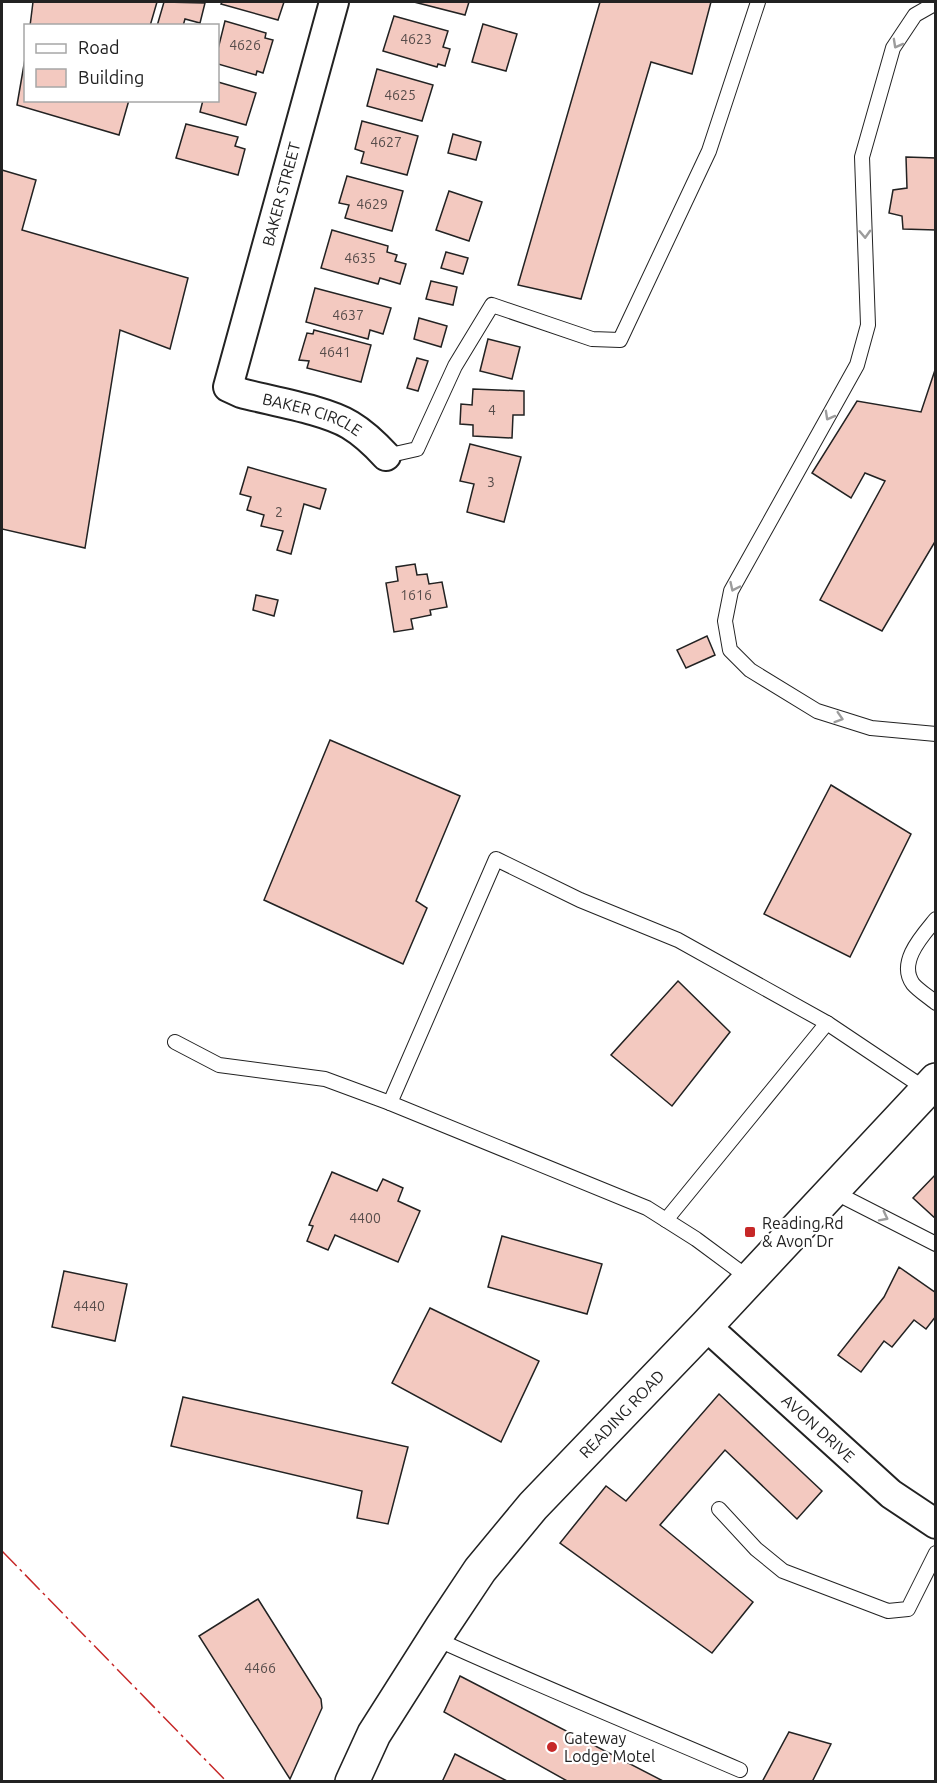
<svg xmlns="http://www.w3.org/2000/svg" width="937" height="1783" font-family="Ubuntu,sans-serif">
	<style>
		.building { fill: #f3c9c0; stroke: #222; stroke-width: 1.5 }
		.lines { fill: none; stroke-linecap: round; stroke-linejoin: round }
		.lane-casing { stroke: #222; stroke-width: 16 }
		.street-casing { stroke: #222; stroke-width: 32 }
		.primary-casing { stroke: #222; stroke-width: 36 }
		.lane { stroke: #fff; stroke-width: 14 }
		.street { stroke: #fff; stroke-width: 28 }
		.primary { stroke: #fff; stroke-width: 33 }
		.power { stroke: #c62828; stroke-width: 1.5; stroke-dasharray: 21 4.5 3 4.5; stroke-linecap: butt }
		.oneway { stroke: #9c9c9c }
		.poi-dot { fill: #c62828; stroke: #fff; stroke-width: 2 }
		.labels { text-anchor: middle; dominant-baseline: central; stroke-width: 4.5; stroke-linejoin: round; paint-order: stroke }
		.number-label { font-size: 14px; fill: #564c4a }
		.street-label { font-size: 16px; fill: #222; stroke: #fff }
		.poi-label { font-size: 16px; fill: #222; stroke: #fff; text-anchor: start }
	</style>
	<rect width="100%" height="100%" fill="#fff"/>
	<g class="building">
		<path d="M33,2h124l-7,24h-120z"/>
		<path d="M164,2l41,1 -5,20 -15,-4 -2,7h-26z"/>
		<path d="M222,2h62l-6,18 -57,-16z"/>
		<path d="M414,2h55l-4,13z"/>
		<path d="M600,2h111l-19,72 -41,-12 -70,237 -63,-14z"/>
		<path d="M394,16l54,15 -5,16 7,2 -5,17 -7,-2 -1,3 -54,-16z"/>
		<path d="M225,21l41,12 -1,5 8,2 -10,33 -6,-2 -1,4 -38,-11v-15z"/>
		<path d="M483,24l34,10 -11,37 -34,-9z"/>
		<path d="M26,53v47h103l-10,35 -102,-30z"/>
		<path d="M377,69l56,16 -11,36 -55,-15z"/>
		<path d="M218,82l38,11 -10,32 -46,-13 3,-12h15z"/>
		<path d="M362,121l56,15 -11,39 -46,-12 3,-11 -9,-3z"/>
		<path d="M186,124l52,13 -3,9 10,3 -7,26 -62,-17z"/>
		<path d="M453,134l28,8 -5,18 -28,-7z"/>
		<path d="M906,157l30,1v72l-33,-1 -1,-13 -13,-3 4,-23 14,-2z"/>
		<path d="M2,170l34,10 -14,50 166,48 -18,71 -50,-19 -35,218 -83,-19z"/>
		<path d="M347,176l56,15 -11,40 -47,-13 4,-13 -10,-2z"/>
		<path d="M449,191l33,11 -13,39 -33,-11z"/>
		<path d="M332,230l56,16 -1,6 10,3 -2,6 11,3 -6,20 -20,-6 -2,6 -57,-16z"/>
		<path d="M446,252l22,6 -5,16 -22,-6z"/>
		<path d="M431,281l26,6 -4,18 -27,-6z"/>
		<path d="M315,288l76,20 -8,26 -13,-4 -2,9 -62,-17z"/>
		<path d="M419,318l28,8 -6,21 -27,-8z"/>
		<path d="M314,330l57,15 -10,37 -54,-14 2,-7 -10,-1 8,-27 6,1z"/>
		<path d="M488,339l32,8 -8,32 -32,-8z"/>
		<path d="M417,358l11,3 -10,30 -11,-3z"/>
		<path d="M936,367v173l-54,91 -62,-31 65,-119 -20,-8 -14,25 -39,-25 45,-72 64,11z"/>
		<path d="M473,389l51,2v24h-11l-1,23 -39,-2v-11l-13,-1 1,-20 11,1z"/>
		<path d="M470,444l51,13 -17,65 -37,-10 7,-28 -14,-3z"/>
		<path d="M248,467l78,22 -6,20 -16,-5 -13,50 -14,-4 6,-19 -22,-5 3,-11 -17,-5 4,-13 -11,-3z"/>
		<path d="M415,564l2,11 10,-1 2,10 13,-2 5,25 -17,3 1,5 -20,4 2,10 -19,3 -8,-49 12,-2 -2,-14z"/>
		<path d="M256,595l22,5 -4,16 -21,-6z"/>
		<path d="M707,636l8,19 -29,13 -9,-18z"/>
		<path d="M330,740l130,56 -44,105 11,7 -24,56 -139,-64z"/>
		<path d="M831,785l80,49 -61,123 -86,-43z"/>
		<path d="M678,981l52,51 -58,74 -61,-51z"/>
		<path d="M332,1172l45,19 6,-12 20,9 -5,13 22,10 -22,51 -63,-27 -7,15 -21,-9 6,-15 -4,-1z"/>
		<path d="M936,1174v45l-23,-21z"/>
		<path d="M502,1236l100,28 -15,50 -99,-27z"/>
		<path d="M899,1267l37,26v23l-10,13 -12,-9 -22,27 -8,-6 -23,31 -23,-17 46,-58z"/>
		<path d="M64,1271l63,13 -12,57 -63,-14z"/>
		<path d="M430,1308l109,53 -38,81 -109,-59z"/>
		<path d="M719,1394l103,97 -25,28 -72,-69 -65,75 93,77 -41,51 -152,-110 46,-57 20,15z"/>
		<path d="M183,1397l225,50 -20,77 -31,-6 5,-27 -191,-45z"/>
		<path d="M258,1599l63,100 1,9 -32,71 -91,-143z"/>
		<path d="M460,1676l205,106h-96l-125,-70z"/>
		<path d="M789,1732l42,12 -19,38h-50z"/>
		<path d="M455,1754l54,28h-67z"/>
	</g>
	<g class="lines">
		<defs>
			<g id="lane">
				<path d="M936,3l-21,12 -22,33 -31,109 6,168 -11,40 -126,226 -6,30 5,29 20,20 67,41 54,17 65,6"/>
				<path d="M386,456l31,-7 38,-83 37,-61 100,34 28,1 89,-189 49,-149"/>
				<path d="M936,919c-13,16 -39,43 -23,65 6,7 16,13 23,19"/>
				<path d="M175,1042l44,23 106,14 65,24"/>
				<path d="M832,1191l104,53"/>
				<path d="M666,1220l161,-197"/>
				<path d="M750,1279l-54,-40 -49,-31 -257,-105 106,-244 84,41 98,40 149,83 100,67"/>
				<path d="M719,1509l37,40 27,22 105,40 20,-2 28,-56"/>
				<path d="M434,1638c101,46 204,88 306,132"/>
			</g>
			<g id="street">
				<path id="s1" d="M334,2l-106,385 13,6c30,8 85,17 109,32 15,9 25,19 36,31"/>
				<path id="s2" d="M706,1326l185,168 45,30"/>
			</g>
			<g id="primary">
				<path id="s3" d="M352,1782l22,-48 68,-107 38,-57 53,-64 173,-180 230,-246"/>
			</g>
		</defs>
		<use href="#lane" class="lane-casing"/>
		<use href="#street" class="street-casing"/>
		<use href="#primary" class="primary-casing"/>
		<use href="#lane" class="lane"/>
		<use href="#street" class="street"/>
		<use href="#primary" class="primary"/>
		<path class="power" d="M2,1551l225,231"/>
	</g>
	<defs><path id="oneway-chevron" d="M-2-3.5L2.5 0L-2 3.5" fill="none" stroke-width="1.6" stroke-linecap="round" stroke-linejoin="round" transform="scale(1.5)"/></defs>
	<g class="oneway">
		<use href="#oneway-chevron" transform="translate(897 44) rotate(119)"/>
		<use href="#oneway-chevron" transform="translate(865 234) rotate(88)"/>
		<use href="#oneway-chevron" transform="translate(829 416) rotate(119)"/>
		<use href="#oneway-chevron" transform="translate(734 587) rotate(115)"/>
		<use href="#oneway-chevron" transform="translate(839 718) rotate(17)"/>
		<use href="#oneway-chevron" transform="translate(884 1217) rotate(27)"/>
	</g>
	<g class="poi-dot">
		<rect x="744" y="1226" width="12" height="12" rx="3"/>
		<circle cx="552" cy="1747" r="6"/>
	</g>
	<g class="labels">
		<g class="number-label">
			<text x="416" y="39">4623</text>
			<text x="245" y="45">4626</text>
			<text x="400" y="95">4625</text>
			<text x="386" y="142">4627</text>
			<text x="372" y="204">4629</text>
			<text x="360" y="258">4635</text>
			<text x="348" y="315">4637</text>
			<text x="335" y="352">4641</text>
			<text x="492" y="410">4</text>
			<text x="491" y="482">3</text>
			<text x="279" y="512">2</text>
			<text x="416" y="595">1616</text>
			<text x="365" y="1218">4400</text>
			<text x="89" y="1306">4440</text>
			<text x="260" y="1668">4466</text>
		</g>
		<g class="street-label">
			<text transform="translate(281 194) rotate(-75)">BAKER STREET</text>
			<text stroke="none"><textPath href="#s1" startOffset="488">BAKER CIRCLE</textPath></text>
			<text stroke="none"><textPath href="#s3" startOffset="459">READING ROAD</textPath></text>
			<text stroke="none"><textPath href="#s2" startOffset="152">AVON DRIVE</textPath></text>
		</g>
		<g class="poi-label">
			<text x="762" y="1223">Reading Rd<tspan x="762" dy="18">&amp; Avon Dr</tspan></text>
			<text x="564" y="1738">Gateway<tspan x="564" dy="18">Lodge Motel</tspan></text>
		</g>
	</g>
	<rect width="937" height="1783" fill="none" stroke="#222222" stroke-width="6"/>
	<rect x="24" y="24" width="195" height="78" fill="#ffffff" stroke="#a7a7a7" stroke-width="1.5"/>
	<rect x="36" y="44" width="30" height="9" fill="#ffffff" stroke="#a7a7a7" stroke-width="1.5"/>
	<text x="78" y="54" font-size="18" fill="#222222">Road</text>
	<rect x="36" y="69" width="30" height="18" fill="#f3c9c0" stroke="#a7a7a7" stroke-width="1.5"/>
	<text x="78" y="84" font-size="18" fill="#222222">Building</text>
</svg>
